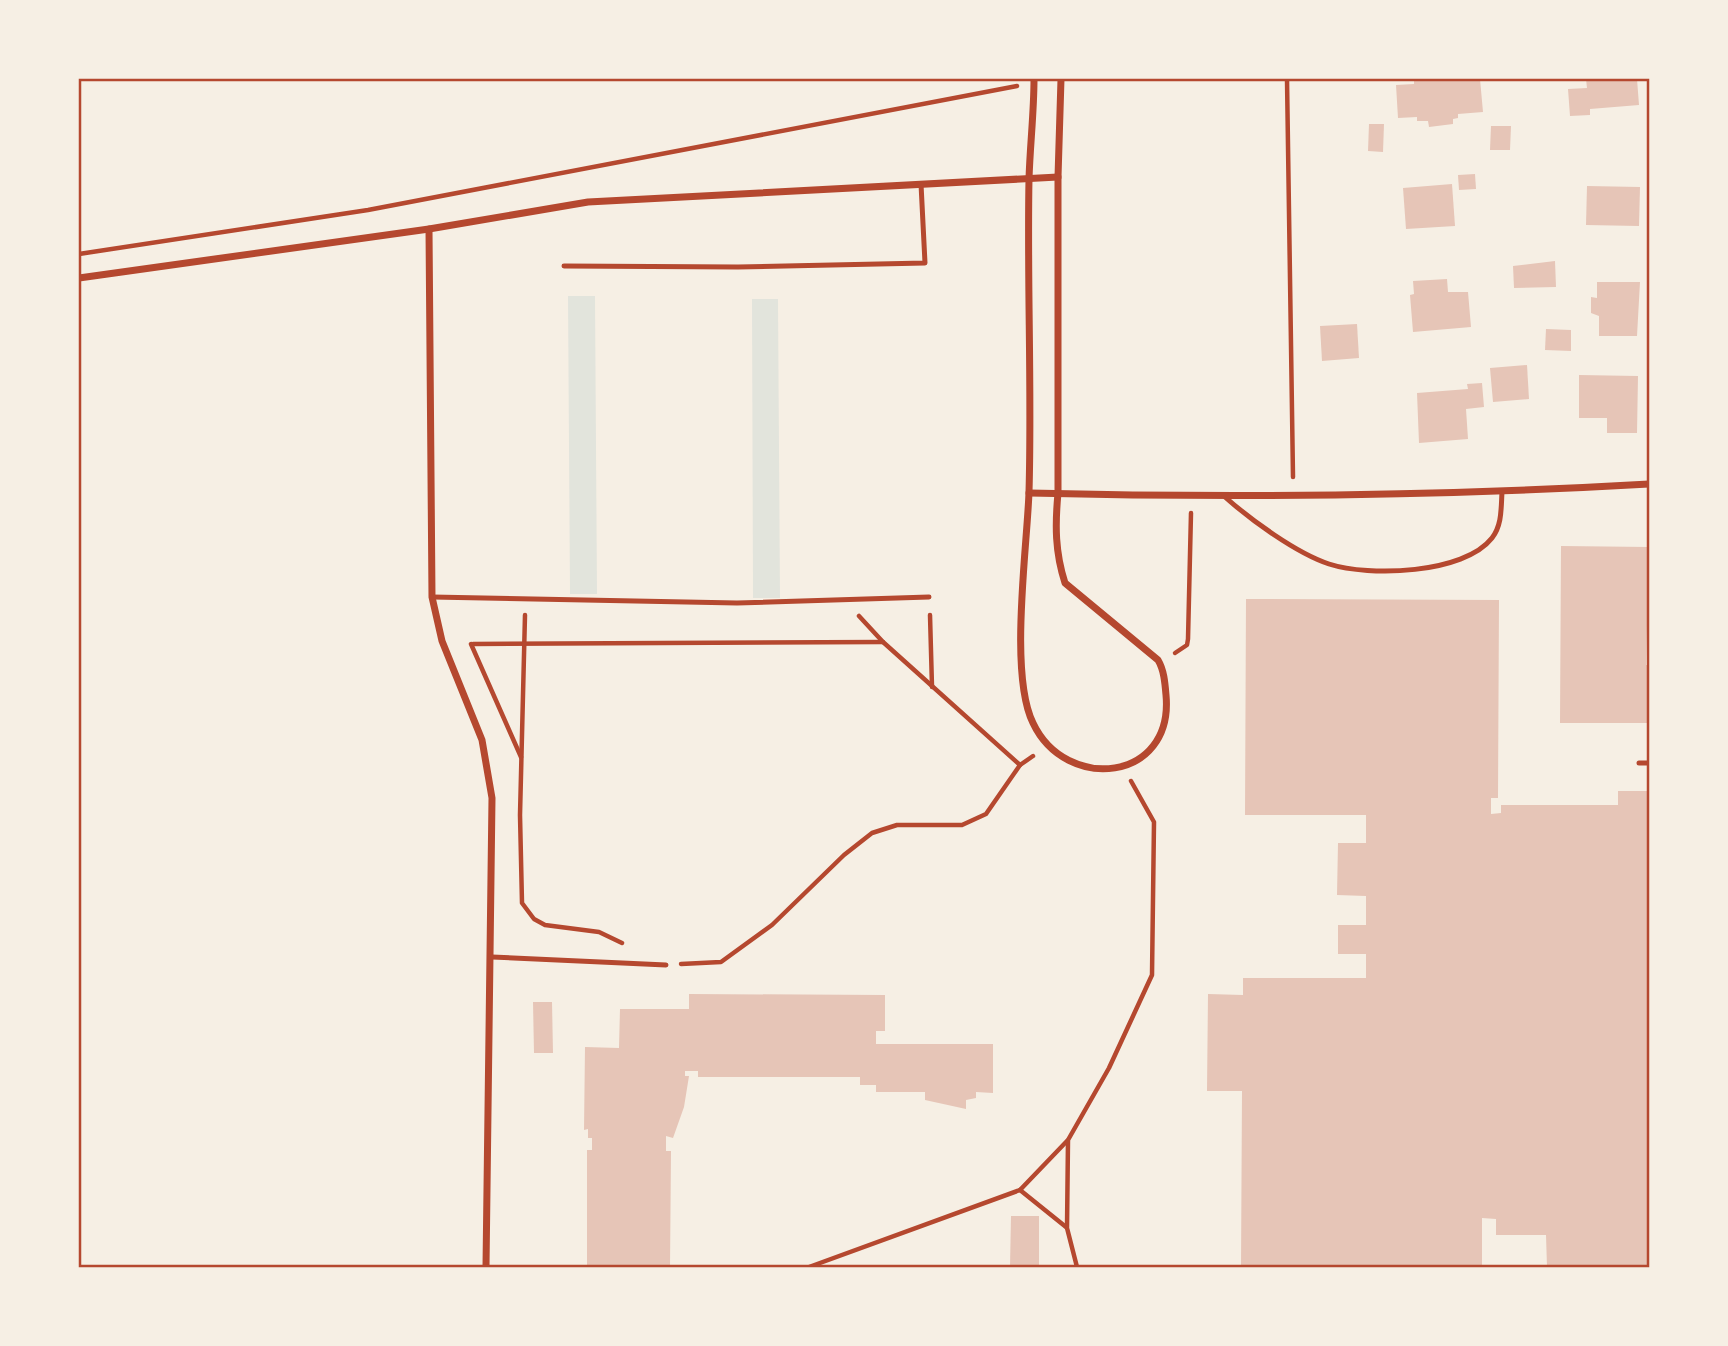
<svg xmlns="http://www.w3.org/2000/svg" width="1728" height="1346" font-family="'Roboto Condensed',sans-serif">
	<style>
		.green { fill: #e2e4dc }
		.building { fill: #e6c5b7 }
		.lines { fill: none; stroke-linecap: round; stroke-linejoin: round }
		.path { stroke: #b5482f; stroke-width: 4.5 }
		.service { stroke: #b5482f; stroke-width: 5 }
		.minor { stroke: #b5482f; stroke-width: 7 }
		.neatline { fill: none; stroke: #b5482f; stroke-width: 2.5 }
	</style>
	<rect width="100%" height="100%" fill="#f6efe4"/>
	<g class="green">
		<path d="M568,296h27l2,298h-27z"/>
		<path d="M752,299h26l2,299h-27z"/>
	</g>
	<g class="building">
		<path d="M1414,79h66l3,33 -25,2v4l-5,1v5l-24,3 -1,-6h-11v-4l-19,1 -2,-33 18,-1z"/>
		<path d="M1586,79h51l2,26 -49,4v6l-20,1 -2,-27 19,-1z"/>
		<path d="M1369,124h15l-1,28 -15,-1z"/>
		<path d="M1491,126h20l-1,24h-20z"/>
		<path d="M1475,174l1,15 -17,1 -1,-15z"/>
		<path d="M1452,184l3,42 -49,3 -3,-41z"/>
		<path d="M1587,186l53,1 -1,39 -53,-1z"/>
		<path d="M1555,261l1,26 -42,1 -1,-22z"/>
		<path d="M1447,279l1,13h20l3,35 -58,5 -3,-37 4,-1 -1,-13z"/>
		<path d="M1597,282h43l-3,54h-38v-20l-8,-3v-16l6,1z"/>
		<path d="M1357,324l2,34 -37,3 -2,-35z"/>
		<path d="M1546,329l25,1v21l-26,-1z"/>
		<path d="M1527,365l2,34 -36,3 -3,-34z"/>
		<path d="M1579,375l59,1 -1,57h-30v-15h-28z"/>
		<path d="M1482,383l2,24 -18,2 2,30 -49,4 -2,-50 51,-4 -1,-5z"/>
		<path d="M1561,546l88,1 -3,118h3v58h-89z"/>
		<path d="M1246,599l253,1 -1,198h-7v16l10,-1v-8h117v-14h31v476h-31v-2l-71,2 -1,-32h-50v-16l-14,-1v49h-241l1,-176h-35l1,-97 35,1v-17h123v-24h-28v-29h28v-29l-29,-1 1,-52h28v-28h-121z"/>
		<path d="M689,994l196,1v36h-9v13h117v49l-17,-1v6l-10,2v9l-41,-9v-8h-49v-7h-16v-8h-162v-6h-13v5h4l-5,31 -11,31 -7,-2v15h5l-1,116h-83v-117h5v-12h-4v-9l-4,1 1,-83 34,1 1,-39h69z"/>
		<path d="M533,1002h19l1,51h-19z"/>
		<path d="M1011,1216h28v51h-29z"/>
	</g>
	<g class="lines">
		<g class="path">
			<path d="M1287,79l6,398"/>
			<path d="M79,254l289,-44 649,-124"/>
			<path d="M525,615l-5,200 2,88 12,16 11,6 54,7 23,11"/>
			<path d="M930,615l2,72"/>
			<path d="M859,616l24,26 137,123"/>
			<path d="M471,644l50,113"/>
			<path d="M473,644l410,-2"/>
			<path d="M1175,653l12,-8 1,-6 3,-126"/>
			<path d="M681,964l40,-2 51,-37 72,-70 28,-22 25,-8h65l24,-11 34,-49 13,-9"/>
			<path d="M1020,1190l46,37"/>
			<path d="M809,1267l211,-77 47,-49"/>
			<path d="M1077,1267l-10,-39 1,-88 41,-72 43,-93 2,-153 -23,-41"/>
		</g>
		<g class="service">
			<path d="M564,266l174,1 187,-4 -4,-79"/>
			<path d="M1225,497c26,23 71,56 104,67 40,13 135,10 163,-26 10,-13 9,-29 10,-46"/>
			<path d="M432,597l305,6 192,-6"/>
			<path d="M1639,763h10"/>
			<path d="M492,957l174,8"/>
		</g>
		<g class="minor">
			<path d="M1034,79c0,33 -4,67 -5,100 -2,104 3,209 0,313 -2,57 -20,182 4,231 33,70 141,59 133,-28 -1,-12 -2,-25 -8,-35l-93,-77c-10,-31 -10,-58 -7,-90v-316l3,-98"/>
			<path d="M429,229l3,368 10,44 40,99 10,58 -6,469"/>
			<path d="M79,278l350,-49 159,-27 470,-25"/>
			<path d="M1029,493c207,5 413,3 620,-9"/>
		</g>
	</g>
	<rect width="1728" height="1346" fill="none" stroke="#f6efe4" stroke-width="161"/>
	<rect x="80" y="80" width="1568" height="1186" class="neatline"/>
</svg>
